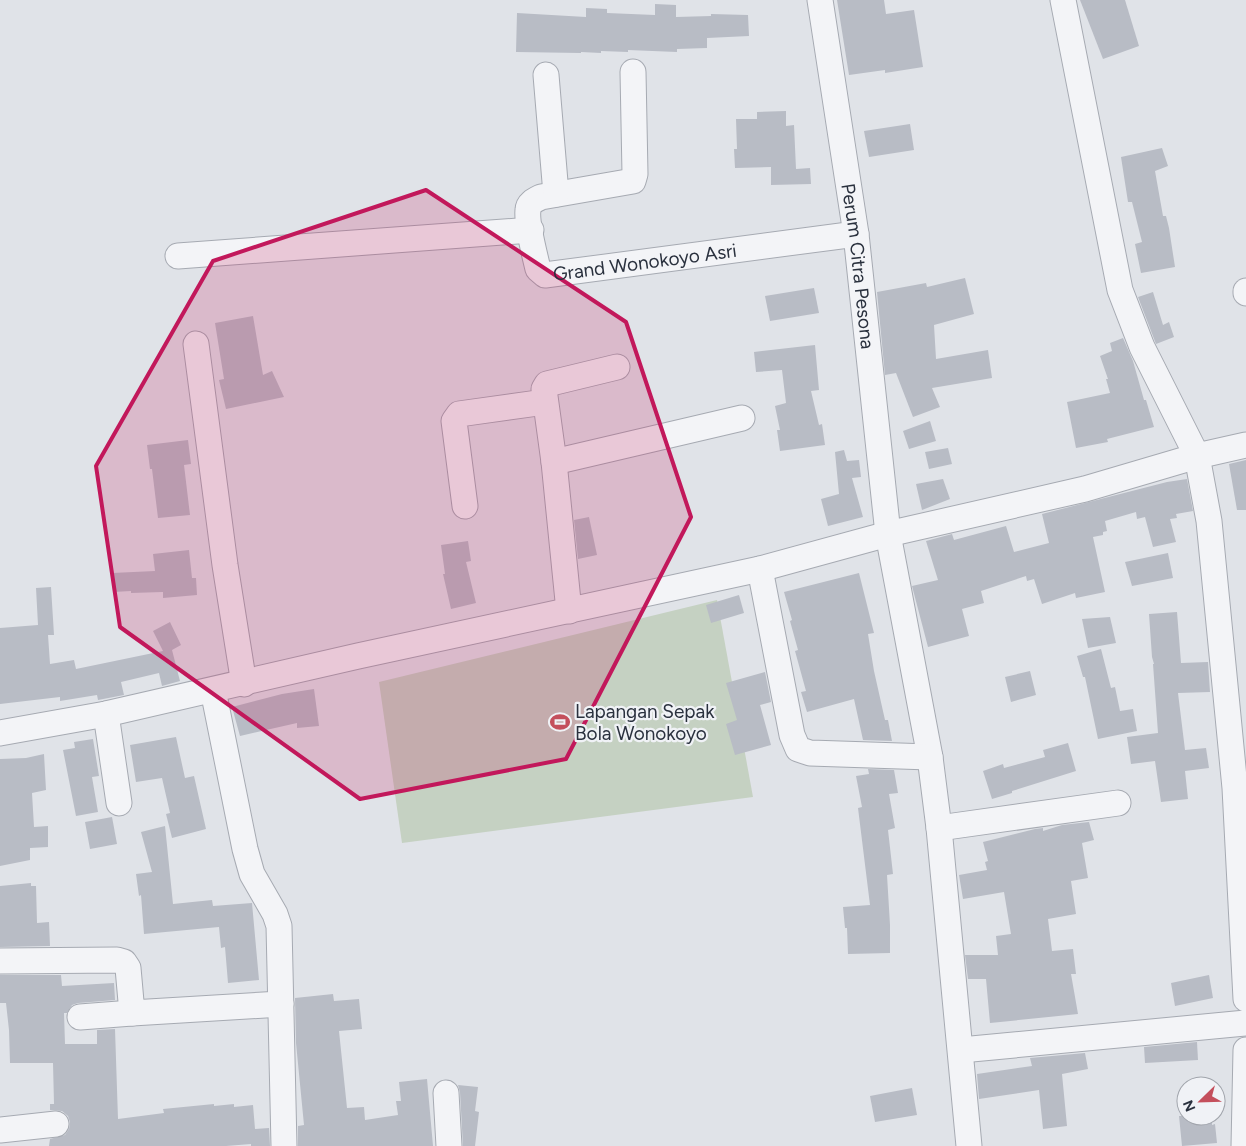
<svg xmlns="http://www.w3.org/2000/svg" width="1246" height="1146" font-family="Figtree,sans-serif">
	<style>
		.green { fill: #c5d1c2 }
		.building { fill: #b8bcc5 }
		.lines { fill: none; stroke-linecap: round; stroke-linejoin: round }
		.minor-casing { stroke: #a6aab2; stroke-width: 27 }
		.minor { stroke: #f3f4f7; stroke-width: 25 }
		.marked { fill: #c2185b; fill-opacity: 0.2; stroke: #c2185b; stroke-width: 4; stroke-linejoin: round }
		.labels { text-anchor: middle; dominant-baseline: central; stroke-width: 4.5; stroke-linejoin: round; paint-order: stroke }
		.street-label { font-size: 19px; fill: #2a313e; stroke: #f0f2f6 }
		.poi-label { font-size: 19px; fill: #2a313e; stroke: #f0f2f6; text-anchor: start }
	</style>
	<rect width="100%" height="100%" fill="#e0e3e8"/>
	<path class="green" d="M717,600l36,197 -351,46 -23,-161z"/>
	<g class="building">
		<path d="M837,0h47l2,14 28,-4 9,57 -38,6v-3l-36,5z"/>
		<path d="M1080,0h45l14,46 -36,13z"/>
		<path d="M655,4l21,1v12l35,-1v-2l37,1 1,21 -42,2v10l-30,1v3l-49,-2v2l-27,-1v2l-20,-1v1l-65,-1 1,-39 69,4v-9l21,1v4l48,2z"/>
		<path d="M786,111v15l8,-1 2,44 14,-1 1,16 -40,1v-18l-36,1 -1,-19h3l-1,-30h21v-7z"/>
		<path d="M910,124l4,26 -45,7 -5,-26z"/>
		<path d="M1162,148l6,18 -13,5 8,45h3l3,12 6,39 -34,6 -6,-29 7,-2 -10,-40h-4l-7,-45z"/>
		<path d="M965,278l9,36 -40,11 2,34 52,-9 4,28 -60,10 8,19 -27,10 -17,-44 -11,2 -8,-83 49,-9 1,4z"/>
		<path d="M814,288l5,25 -49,8 -5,-25z"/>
		<path d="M1153,292l10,33 6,-3 5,15 -18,7 -18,-47z"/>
		<path d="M253,316l10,59 9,-4 12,26 -58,12 -7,-29 5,-1 -9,-56z"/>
		<path d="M1123,338l10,23 11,39h2l8,27 -47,12 1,3 -32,6 -9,-46 43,-9 -4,-14h2l-8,-23 12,-5 -2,-8z"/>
		<path d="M815,345l4,45 -8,1 8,34 3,-1 3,21 -45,6 -3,-21h3l-5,-24 11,-3 -4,-33 -26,2 -2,-20z"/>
		<path d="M930,421l6,20 -27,8 -6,-18z"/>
		<path d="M188,440l3,24 -7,1 6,50 -32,3 -6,-49h-2l-3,-24z"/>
		<path d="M948,448l4,16 -23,5 -4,-17z"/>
		<path d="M844,450l3,11 12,-1 2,17 -9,1 11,39 -35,9 -7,-27 18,-5 -4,-42z"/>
		<path d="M1246,460v50h-9l-8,-46z"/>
		<path d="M943,479l7,20 -28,11 -6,-26z"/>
		<path d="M1187,479l6,32 -17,3 1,4 -7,1 6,23 -23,5 -8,-30 -8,2 -1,-7 -31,9 2,10 -4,1v3l-10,2 12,55 -29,6 -1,-5 -33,11 -8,-25 -7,2 -1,-5 -45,15 3,12 -22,6 7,27 -41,11 -16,-61 26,-6 -12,-39 26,-7 2,6 52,-14 8,26 35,-9 -7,-29 125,-32z"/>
		<path d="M589,517l8,38 -19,4 -4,-39z"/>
		<path d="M468,541l3,20 -5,1 10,41 -25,6 -8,-35h2l-4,-29z"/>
		<path d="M189,550l3,28h4l1,17 -34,3v-6l-32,1v-2l-18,1 -1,-19 43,-2 -2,-17z"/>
		<path d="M1168,553l5,25 -41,8 -7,-24z"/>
		<path d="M859,573l15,60 -6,1 6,37 11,49h3l4,21 -29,-1 -9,-41 -47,13 -6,-20 5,-1 -11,-40 3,-1 -8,-29 2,-1 -8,-28z"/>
		<path d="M51,587l3,48h-6l2,29 24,-4 2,9 87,-18 -10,-20 17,-9 11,23 -9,5 8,31 -18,5 -3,-13 -38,9 3,13 -26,5 -1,-5 -37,6v-4l-60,7v-76l38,-3 -2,-37z"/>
		<path d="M739,595l5,18 -33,10 -5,-18z"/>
		<path d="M1177,612l4,51 27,-1 2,30 -32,1 7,57 21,-2 3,20 -24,3 3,28 -27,3 -6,-41 -24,3 -4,-27 31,-4 -5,-69h1l-2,-7 -3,-43z"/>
		<path d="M1110,617l6,26 -28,5 -6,-29z"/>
		<path d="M1101,649l10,39 4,-1 5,24 13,-2 4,22 -39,8 -13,-62h-2l-6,-21z"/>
		<path d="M1030,671l6,24 -25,7 -6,-25z"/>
		<path d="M765,672l6,30 -11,3 11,40 -36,10 -9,-31 11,-4 -11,-37z"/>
		<path d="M314,689l5,37 -22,2v-5l-57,13 -8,-29 50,-13z"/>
		<path d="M176,737l9,41 9,-2 12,53 -34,9 -6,-24 4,-1 -8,-35 -26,4 -6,-37z"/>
		<path d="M93,739l6,37 -7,1 6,35 -22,4 -13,-66 12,-2 -1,-6z"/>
		<path d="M1068,743l8,28 -64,20v2l-20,6 -9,-28 20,-7 1,4 41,-11 -2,-7z"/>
		<path d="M44,754l2,36 -14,3 2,34 14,-1v21l-18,1v12l-30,6v-107l26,-1z"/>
		<path d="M868,769l26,1 4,23 -9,1 6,34 -7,2 5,44 -6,1 3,50v28l-42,1 -1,-26h-2l-2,-21 27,-2 -12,-97 4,-1 -6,-31 13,-2z"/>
		<path d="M112,817l5,27 -27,5 -5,-27z"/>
		<path d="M1089,822l5,18 -12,3 6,35 -17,3 5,33 -28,5 4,32 21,-2 3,25h-5l7,40 -88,9 -4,-44h-18l-3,-24h33l-2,-19 15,-2 -7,-42 -41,7 -4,-24 28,-5 -2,-8 3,-1 -5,-19 52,-13 8,-1v3l19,-6z"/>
		<path d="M165,826l8,78 39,-4 1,6 39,-3 7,77 -31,3 -3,-36 -4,1 -2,-21 -75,7 -3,-39 -2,1 -3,-22 16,-2 -11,-40z"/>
		<path d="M31,883v3h5l1,37 12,-1 1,24 -50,1v-61z"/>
		<path d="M0,975h61l1,11 52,-3 1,17 -37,3 -6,2 -5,8h-3l1,31h32v-14l18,-1 3,90 46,-6 -1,-4 51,-5v2l20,-2v3l19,-2 2,24 14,-1 1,18h-19v-2l-25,2h-177l1,-7 15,-4 4,-6 1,-7 -2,-6 -6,-5 -12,-1v-6h4l-1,-41h-43l-1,-33 -3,-27h-6z"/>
		<path d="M1209,975l4,23 -38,8 -4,-23z"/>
		<path d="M333,994l1,7 25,-2 3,30 -23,2 8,77 17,-1 1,13 33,-5 -2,-14h5l-2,-19 28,-3 6,67h-135v-20l6,-1 -8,-82 -1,-45z"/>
		<path d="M1197,1042l1,18 -53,3 -1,-16z"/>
		<path d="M1085,1053l3,16 -26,5 5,52 -24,3 -4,-39 -60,9 -2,-25 55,-8 -2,-8z"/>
		<path d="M458,1085l20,2 -3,24 4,1 -4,34h-12l-3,-54z"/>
		<path d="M912,1088l5,27 -42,7 -5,-26z"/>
		<path d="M1179,1116h33v9l3,-1 2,19 -35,3z"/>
	</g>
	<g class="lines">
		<defs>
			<g id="minor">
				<path id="s1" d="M820,0l36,234 32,300 42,223 9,71 30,318"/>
				<path d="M1063,0l57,290 22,57 55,109 12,65 26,267 11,211"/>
				<path id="s2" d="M633,72l2,102 -2,7 -92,16c-6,3 -13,6 -13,13 -2,12 7,46 10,59l7,6 311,-41"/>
				<path d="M546,75l10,119"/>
				<path d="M178,256l353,-26"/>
				<path d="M1246,291v2"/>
				<path d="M196,344l29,221 19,119"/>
				<path d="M554,462l188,-44"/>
				<path d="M465,506l-11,-85 5,-7 86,-12"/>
				<path d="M760,569l32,166 6,14 12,4 120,4"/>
				<path d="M569,611l-15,-149 -10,-73 3,-5 70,-17"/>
				<path d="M213,690l32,159 7,25 23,40 4,12 5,220"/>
				<path d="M106,714l13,89"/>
				<path d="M0,733l106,-19 252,-58 402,-87 128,-35 197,-45 112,-33 49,-11"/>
				<path d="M939,828l179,-25"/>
				<path d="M0,961l117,-1 7,2 4,6 4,45 149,-9"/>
				<path d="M80,1017l52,-4"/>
				<path d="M961,1050l285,-27"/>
				<path d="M446,1093l3,53"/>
				<path d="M0,1130l56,-6"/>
				<path d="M1244,1146l2,-96"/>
			</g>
		</defs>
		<use href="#minor" class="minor-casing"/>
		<use href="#minor" class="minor"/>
	</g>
	<path class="marked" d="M426,190l200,132 65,195 -125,242 -206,40 -240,-172 -24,-161 117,-205z"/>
	<defs>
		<symbol id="stadium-bare" viewBox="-9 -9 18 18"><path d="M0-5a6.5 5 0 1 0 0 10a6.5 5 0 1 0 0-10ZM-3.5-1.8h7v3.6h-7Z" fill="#c44f5c" stroke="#f0f2f6" stroke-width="2.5" paint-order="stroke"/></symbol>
	</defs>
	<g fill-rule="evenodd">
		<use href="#stadium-bare" x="546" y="708" width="28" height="28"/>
	</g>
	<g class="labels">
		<g class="street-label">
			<text stroke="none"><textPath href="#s2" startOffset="392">Grand Wonokoyo Asri</textPath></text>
			<text stroke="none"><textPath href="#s1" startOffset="269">Perum Citra Pesona</textPath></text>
		</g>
		<g class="poi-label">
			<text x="575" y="711">Lapangan Sepak<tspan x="575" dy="22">Bola Wonokoyo</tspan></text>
		</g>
	</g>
	<g transform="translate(1201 1101) rotate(247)"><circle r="24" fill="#f0f2f6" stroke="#a1a5ac"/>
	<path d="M0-4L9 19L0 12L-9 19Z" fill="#c44f5c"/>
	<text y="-8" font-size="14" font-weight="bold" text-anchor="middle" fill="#2a313e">N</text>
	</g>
</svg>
